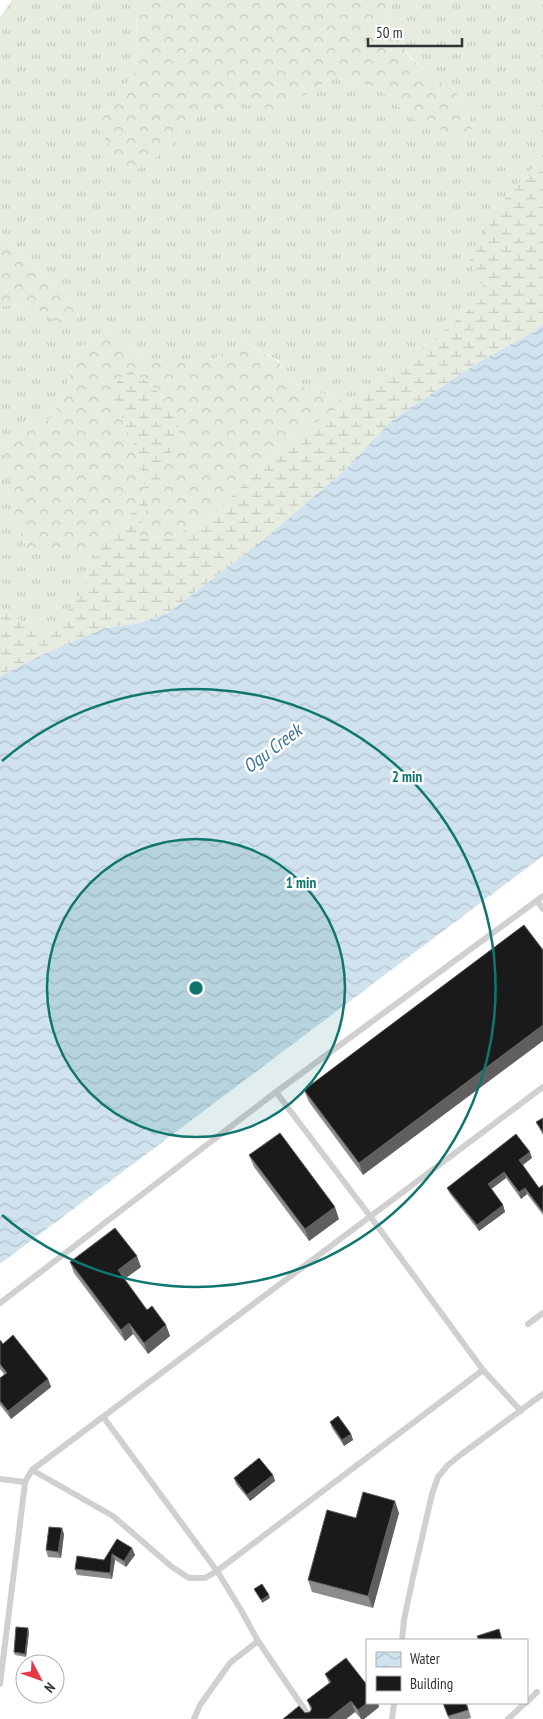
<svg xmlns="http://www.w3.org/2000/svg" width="543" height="1719" font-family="'PT Sans Narrow',sans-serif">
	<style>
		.grass { fill: url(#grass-tufts) }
		.forest { fill: url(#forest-crowns) }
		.wetland { fill: url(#wetland-marsh) }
		.water { fill: url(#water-waves) }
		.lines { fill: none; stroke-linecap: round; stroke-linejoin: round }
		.service { stroke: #d0d0d0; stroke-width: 6 }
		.wall { fill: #8c8c8c }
		.shaded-wall { fill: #5f5f5f }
		.building { fill: #1a1a1a; stroke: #5f5f5f }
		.ring { fill: none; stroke: #0f766e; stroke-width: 2.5 }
		.labels { text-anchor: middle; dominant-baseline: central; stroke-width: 5; stroke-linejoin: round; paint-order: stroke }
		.water-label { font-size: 19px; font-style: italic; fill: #3f7597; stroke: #fff }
		.centre { fill: #0f766e; stroke: #fff; stroke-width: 2.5 }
		.ring-label { font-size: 15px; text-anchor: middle; font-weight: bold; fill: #0f766e; stroke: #fff; stroke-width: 5; stroke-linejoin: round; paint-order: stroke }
	</style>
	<defs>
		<pattern id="grass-tufts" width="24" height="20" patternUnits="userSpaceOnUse" patternTransform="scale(1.25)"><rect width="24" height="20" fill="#e6ecdf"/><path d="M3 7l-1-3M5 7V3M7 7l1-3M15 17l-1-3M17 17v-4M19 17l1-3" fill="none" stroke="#c6cbc0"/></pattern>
		<pattern id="forest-crowns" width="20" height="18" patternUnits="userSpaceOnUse" patternTransform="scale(1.25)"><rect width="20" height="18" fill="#e6ecdf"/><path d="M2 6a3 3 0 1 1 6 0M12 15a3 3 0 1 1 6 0" fill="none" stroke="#c6cbc0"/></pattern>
		<pattern id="wetland-marsh" width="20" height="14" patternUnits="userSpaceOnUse" patternTransform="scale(1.25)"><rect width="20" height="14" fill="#e6ecdf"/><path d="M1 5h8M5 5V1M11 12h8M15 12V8" fill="none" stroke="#c6cbc0"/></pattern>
		<pattern id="water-waves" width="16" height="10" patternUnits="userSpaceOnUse" patternTransform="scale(1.25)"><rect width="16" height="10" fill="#cfe2ee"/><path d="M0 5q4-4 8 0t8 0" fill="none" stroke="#b2c2cd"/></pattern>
	</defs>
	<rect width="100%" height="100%" fill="#fff"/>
	<path class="grass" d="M12,0h121l3,7 1,63 -22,28 -18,29 72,21 34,-36 52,-8 31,3 47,-30 43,10 39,33 58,8 -18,-39 -21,-9 -26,-26 -20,-38 5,-16h150v157l-42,46 -14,91 -53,45 -87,63 -57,-20 -11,-21 -36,-19 -33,19h-66l-36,-32 -25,14 -30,74 -49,28 24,109h68l-16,42 -33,39 -47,-25v-302l3,-2 24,-1 37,20 16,-8 -10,-19 -70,-65v-216z"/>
	<g class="forest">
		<path d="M133,0h260l-5,16 20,39 26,25 21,9 18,39 -12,9 -46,-17 -39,-33 -43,-10 -47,30 -15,5 -16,-8 -52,8 -34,36 -37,25 -18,-20 -17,-26 18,-29 22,-28 -1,-63z"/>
		<path d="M0,233l70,65 10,19 -16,9 -37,-21 -24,1 -3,2z"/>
		<path d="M108,329l36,32h66l33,-19 36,20 11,20 57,20 -57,38 -79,76 -42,23 -31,-1 11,-37 29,-66 -1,-24 -30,-30 -37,9 7,18 21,46 7,36 -16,27 -33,37h-68l-12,-35 -12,-74 49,-28 30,-74z"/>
	</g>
	<path class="wetland" d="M543,157v167l-8,7 -58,32 -86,58 -46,49 -87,74 -89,68 -29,11 -35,5 -57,24 -48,24v-66l47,24 33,-38 16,-42 33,-37 16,-27 -7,-36 -21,-46 -7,-18 18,-20 19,11 30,30 2,24 -30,66 -11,37 31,1 42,-23 79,-76 57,-38 87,-63 53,-45 -18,-33 32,-58z"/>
	<path class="water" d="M543,324v532l-543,408v-588l48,-24 57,-24 35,-5 29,-11 89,-68 87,-74 46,-49 86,-58 58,-32z"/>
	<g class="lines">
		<g class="service">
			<path d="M537,901l6,8"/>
			<path d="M276,1092l94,124 113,154 38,41"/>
			<path d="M0,1303l276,-211 267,-196"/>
			<path d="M528,1324l15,-11"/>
			<path d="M104,1418l113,153 24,39 17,31 53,78"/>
			<path d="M32,1470l81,46 59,51 17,11h16l12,-7 266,-201"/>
			<path d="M0,1479l25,3"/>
			<path d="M402,1640l2,-20 9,-43 19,-83 6,-17 10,-12 15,-12 80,-59"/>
			<path d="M0,1684l24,-193 1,-9 7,-12 511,-383"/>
			<path d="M527,1702l10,-10"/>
			<path d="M194,1719l6,-14 30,-42 28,-22"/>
			<path d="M392,1719l2,-16"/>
			<path d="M508,1719l17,-16"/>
		</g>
	</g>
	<g class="wall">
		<path d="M524,925l-161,250 -54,-73 -5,-12z"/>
		<path d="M543,1118v17l-4,-7 -3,-6z"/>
		<path d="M249,1155l90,64 -30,22 -55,-74z"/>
		<path d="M532,1158l-9,7 16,23 4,-3v30l-16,-21 -6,5 -15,-21 -15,11 12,16 2,7 -26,19 -29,-37 -3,-6z"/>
		<path d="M70,1262l71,5 -17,12 23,31 19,15 4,11 -22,18 -15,-20 -8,7 -51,-68z"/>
		<path d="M0,1340l3,4 45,35 3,8 -40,32 -11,-14v-27l4,-4 -4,-5z"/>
		<path d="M330,1422l21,12 2,6 -9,6 -12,-18z"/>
		<path d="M273,1475l2,6 -25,20 -14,-17 -2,-6z"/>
		<path d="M399,1513l-26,95 -61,-16 -4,-12 48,-62z"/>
		<path d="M64,1534l-3,24 -13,-1 -2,-7z"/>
		<path d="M117,1539l15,9 3,7 -9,12 -11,-7 -3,19 -35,-4 -2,-6 29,-9z"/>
		<path d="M29,1632l-3,25 -11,-2 -1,-3z"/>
		<path d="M325,1674l42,29h11l1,4 -15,12h-3l-6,-7 -9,7h-63l22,-6 5,-1 1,-2 -4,-10 22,-17z"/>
		<path d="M443,1703h24l4,15 -4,1h-18z"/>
	</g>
	<g class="shaded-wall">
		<path d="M543,1025v16l-180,134 -4,-12z"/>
		<path d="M530,1152l2,6 -11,8 -2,-6z"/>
		<path d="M504,1172l2,6 -16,12 -2,-6z"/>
		<path d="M525,1188l2,6 -6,5 -2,-7z"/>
		<path d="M503,1205l2,7 -26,19 -2,-6z"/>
		<path d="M335,1207l4,12 -30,22 -4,-12z"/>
		<path d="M137,1256l4,11 -19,14 -4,-11z"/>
		<path d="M129,1323l4,11 -8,7 -4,-11z"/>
		<path d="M166,1325l4,11 -22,18 -4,-11z"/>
		<path d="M48,1379l3,8 -40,32 -3,-8z"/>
		<path d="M351,1434l2,6 -9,6 -2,-6z"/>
		<path d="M273,1475l2,6 -25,20 -3,-6z"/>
		<path d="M395,1501l4,12 -26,95 -5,-12z"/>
		<path d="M62,1528l2,6 -3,24 -3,-6z"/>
		<path d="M132,1548l3,7 -9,12 -2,-6z"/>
		<path d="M112,1554l3,6 -3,19 -2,-6z"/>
		<path d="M269,1595l1,3 -8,5 -1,-3z"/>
		<path d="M28,1628l1,4 -3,25 -1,-3z"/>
		<path d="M351,1701l4,11 -9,7h-18z"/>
		<path d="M367,1703h11l1,4 -15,12h-3l-3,-9z"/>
	</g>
	<g class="building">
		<path d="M524,925l19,25v75l-184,138 -55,-73z"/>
		<path d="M543,1118v14l-7,-10z"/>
		<path d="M280,1133l55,74 -30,22 -56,-74z"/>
		<path d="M516,1134l14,18 -11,8 20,28 4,-3v27l-18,-24 -6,4 -15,-20 -16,12 15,21 -26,20 -30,-37z"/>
		<path d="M115,1228l22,28 -19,14 29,40 5,-4 14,19 -22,18 -15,-20 -8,7 -51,-68z"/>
		<path d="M13,1335l35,44 -40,32 -8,-10v-23l7,-5 -7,-9v-24l3,4z"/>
		<path d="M338,1416l13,18 -9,6 -12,-18z"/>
		<path d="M259,1458l14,17 -26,20 -13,-17z"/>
		<path d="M363,1492l32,9 -27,95 -60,-16 19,-70 29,8z"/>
		<path d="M49,1527l13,1 -4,24 -12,-2z"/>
		<path d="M117,1539l15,9 -8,13 -12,-7 -2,19 -35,-4 2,-13 27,4z"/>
		<path d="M262,1584l7,11 -8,5 -7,-11z"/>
		<path d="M16,1627l12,1 -3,26 -11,-2z"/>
		<path d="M499,1629l3,11h-23l-2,-4z"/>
		<path d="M346,1658l21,27v18l-9,7 -7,-9 -23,18h-45l16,-13 6,7 5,-1 2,-4 -5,-8 24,-18 -6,-8z"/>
		<path d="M443,1703h23l2,7 -20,6z"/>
	</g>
	<circle cx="196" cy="988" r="149" fill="#0f766e" fill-opacity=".12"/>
	<g class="ring">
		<circle cx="196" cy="988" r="149"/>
		<path d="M2 761A299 299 0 1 1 2 1215"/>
	</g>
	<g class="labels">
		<g class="water-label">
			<text transform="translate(272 748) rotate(-37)">Ogu Creek</text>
		</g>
	</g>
	<circle cx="196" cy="988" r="8" class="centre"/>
	<g class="ring-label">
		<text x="407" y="782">2 min</text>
		<text x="301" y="888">1 min</text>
	</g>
	<rect x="366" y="1639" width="162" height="65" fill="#ffffff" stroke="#adadad"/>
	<rect x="376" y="1652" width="25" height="15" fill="url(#water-waves)" stroke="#adadad"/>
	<text x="410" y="1664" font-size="15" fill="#333333">Water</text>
	<rect x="376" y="1676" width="25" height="15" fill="#1a1a1a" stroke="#adadad"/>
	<text x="410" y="1689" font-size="15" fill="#333333">Building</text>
	<g transform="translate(40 1679) rotate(131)"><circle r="24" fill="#ffffff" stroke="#adadad"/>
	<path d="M0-4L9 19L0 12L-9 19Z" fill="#e63946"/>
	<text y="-8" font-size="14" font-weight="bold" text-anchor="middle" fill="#333333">N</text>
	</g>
	<path d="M368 38v8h94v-8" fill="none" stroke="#333333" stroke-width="2.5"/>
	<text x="376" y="38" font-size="15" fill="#333333" stroke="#ffffff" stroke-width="4" paint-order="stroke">50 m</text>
</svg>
